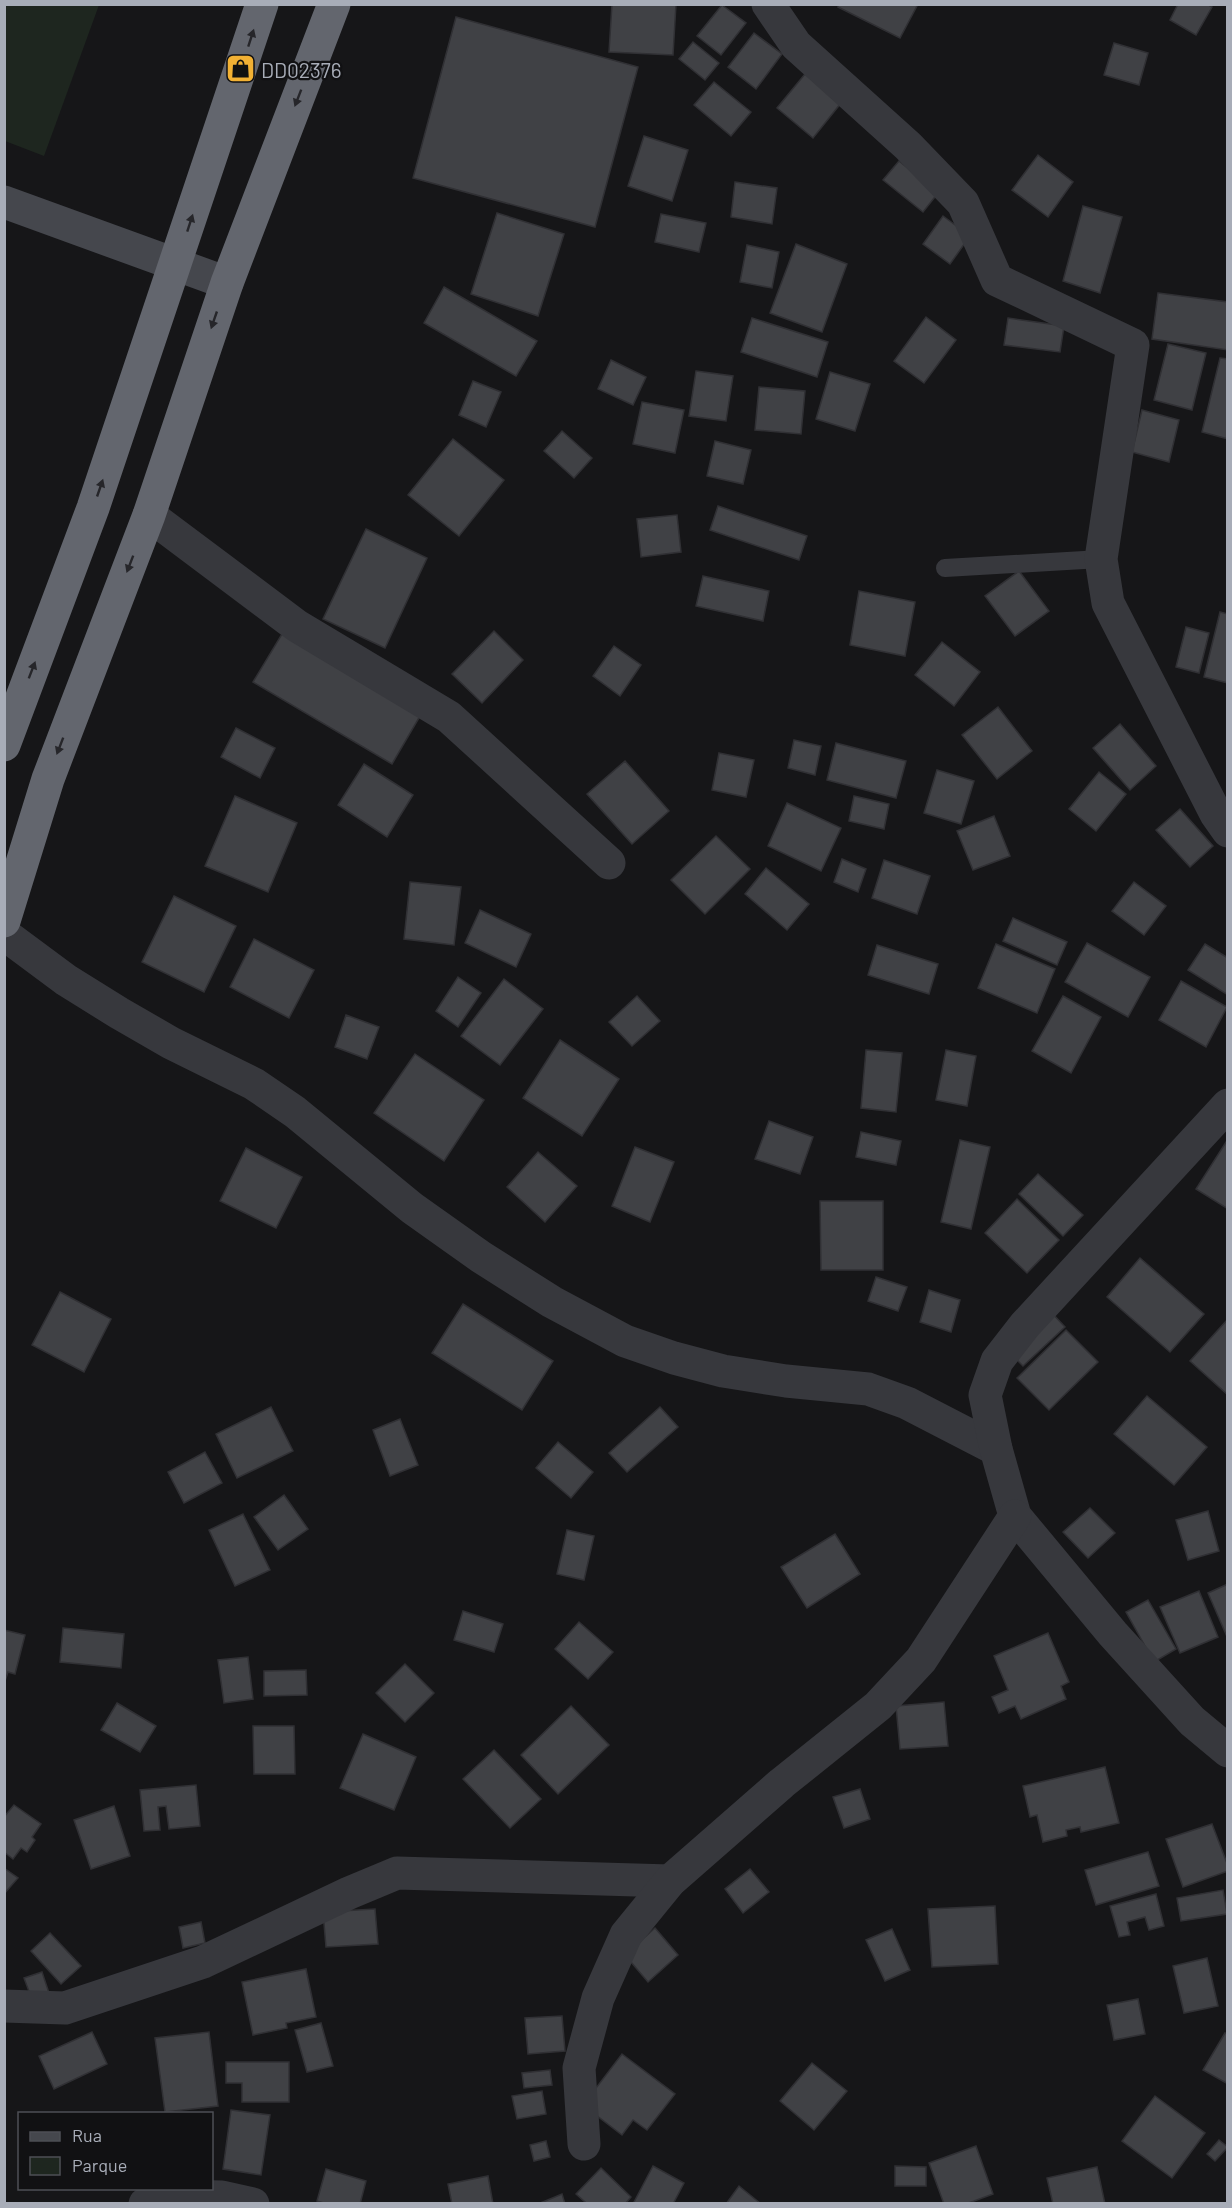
<svg xmlns="http://www.w3.org/2000/svg" width="1232" height="2208" font-family="Barlow,sans-serif">
	<style>
		.green { fill: #1e261f }
		.building { fill: #404145; stroke: #303034; stroke-width: 1.5 }
		.lines { fill: none; stroke-linecap: round; stroke-linejoin: round }
		.lane { stroke: #37383d; stroke-width: 18 }
		.street { stroke: #37383d; stroke-width: 33 }
		.secondary { stroke: #45474d; stroke-width: 33 }
		.highway { stroke: #63666e; stroke-width: 33 }
		.oneway { fill: #26262a }
		.labels { text-anchor: middle; dominant-baseline: central; stroke-width: 4.5; stroke-linejoin: round; paint-order: stroke }
		.poi-label { font-size: 21px; fill: #a8adb8; stroke: #111113; text-anchor: start }
	</style>
	<rect width="100%" height="100%" fill="#161618"/>
	<path class="green" d="M4,5h95l-55,151 -39,-15z"/>
	<g class="building">
		<path d="M612,4h64l-3,51 -64,-3z"/>
		<path d="M839,4h79l-18,34 -62,-31z"/>
		<path d="M1178,4h29l5,3 -16,28 -26,-15z"/>
		<path d="M722,5l24,18 -25,32 -24,-19z"/>
		<path d="M456,17l182,50 -43,160 -182,-49z"/>
		<path d="M754,33l28,21 -26,35 -28,-22z"/>
		<path d="M693,42l26,21 -14,17 -26,-21z"/>
		<path d="M1114,43l34,10 -9,32 -35,-10z"/>
		<path d="M805,74l36,29 -28,35 -36,-30z"/>
		<path d="M714,82l37,30 -20,24 -37,-31z"/>
		<path d="M644,136l44,14 -16,51 -44,-15z"/>
		<path d="M1038,155l35,27 -25,35 -36,-27z"/>
		<path d="M899,161l39,32 -15,19 -40,-32z"/>
		<path d="M735,182l42,6 -5,36 -41,-7z"/>
		<path d="M1083,206l39,11 -22,76 -37,-12z"/>
		<path d="M497,213l67,21 -26,82 -67,-22z"/>
		<path d="M661,214l45,9 -7,29 -44,-10z"/>
		<path d="M943,216l27,20 -20,28 -27,-20z"/>
		<path d="M796,244l51,20 -25,68 -52,-19z"/>
		<path d="M747,245l32,7 -7,36 -32,-6z"/>
		<path d="M444,287l93,54 -21,35 -92,-53z"/>
		<path d="M1158,293l70,9v48l-76,-11z"/>
		<path d="M926,317l30,23 -32,43 -30,-22z"/>
		<path d="M752,318l76,24 -11,35 -76,-25z"/>
		<path d="M1008,318l56,8 -4,26 -56,-7z"/>
		<path d="M1168,344l38,9 -14,57 -38,-10z"/>
		<path d="M1220,358l8,1v80l-26,-7z"/>
		<path d="M611,360l35,17 -13,28 -35,-16z"/>
		<path d="M696,371l37,5 -7,45 -37,-5z"/>
		<path d="M830,372l40,12 -15,47 -39,-12z"/>
		<path d="M473,381l28,11 -15,35 -27,-12z"/>
		<path d="M759,387l46,4 -4,43 -46,-4z"/>
		<path d="M642,402l42,8 -9,43 -42,-9z"/>
		<path d="M1142,410l37,10 -10,42 -37,-10z"/>
		<path d="M562,431l30,27 -18,20 -30,-27z"/>
		<path d="M453,439l51,41 -45,56 -51,-41z"/>
		<path d="M715,441l36,9 -8,34 -36,-8z"/>
		<path d="M718,506l89,30 -8,24 -89,-30z"/>
		<path d="M677,515l4,37 -40,5 -4,-38z"/>
		<path d="M366,529l61,29 -42,90 -62,-29z"/>
		<path d="M1019,571l30,40 -34,25 -30,-40z"/>
		<path d="M703,576l66,15 -6,30 -67,-15z"/>
		<path d="M859,591l56,11 -10,54 -55,-11z"/>
		<path d="M1220,612l8,2v69l-24,-6z"/>
		<path d="M1186,627l23,6 -10,40 -23,-6z"/>
		<path d="M285,629l138,82 -31,53 -139,-82z"/>
		<path d="M494,631l29,29 -41,43 -30,-29z"/>
		<path d="M942,642l38,30 -26,34 -39,-31z"/>
		<path d="M614,646l27,19 -21,31 -27,-20z"/>
		<path d="M998,707l34,44 -35,28 -35,-44z"/>
		<path d="M1120,724l36,42 -26,24 -37,-42z"/>
		<path d="M236,728l39,20 -15,30 -39,-21z"/>
		<path d="M794,740l27,6 -6,29 -27,-7z"/>
		<path d="M836,743l70,18 -10,37 -69,-18z"/>
		<path d="M719,753l35,7 -8,37 -34,-7z"/>
		<path d="M625,761l44,50 -37,33 -45,-50z"/>
		<path d="M364,764l49,31 -26,42 -49,-32z"/>
		<path d="M937,770l37,11 -13,43 -37,-11z"/>
		<path d="M1099,772l27,22 -30,37 -27,-22z"/>
		<path d="M235,796l62,27 -29,69 -63,-26z"/>
		<path d="M854,796l35,8 -5,25 -35,-8z"/>
		<path d="M787,803l54,25 -20,43 -53,-25z"/>
		<path d="M1180,809l33,37 -23,21 -34,-37z"/>
		<path d="M994,816l16,40 -37,14 -16,-39z"/>
		<path d="M716,836l34,33 -45,45 -34,-34z"/>
		<path d="M842,859l24,10 -8,23 -24,-10z"/>
		<path d="M884,860l46,16 -13,38 -45,-16z"/>
		<path d="M766,868l43,36 -22,26 -42,-36z"/>
		<path d="M410,882l51,5 -7,58 -50,-6z"/>
		<path d="M1134,882l32,24 -22,29 -32,-24z"/>
		<path d="M174,896l62,30 -32,66 -62,-30z"/>
		<path d="M480,910l51,24 -15,33 -51,-24z"/>
		<path d="M1013,918l54,24 -10,23 -54,-24z"/>
		<path d="M254,939l60,31 -25,48 -59,-31z"/>
		<path d="M1087,943l63,34 -22,40 -63,-35z"/>
		<path d="M996,944l59,25 -18,44 -59,-25z"/>
		<path d="M1205,944l23,14v37l-40,-25z"/>
		<path d="M877,945l61,19 -9,30 -61,-19z"/>
		<path d="M458,977l23,16 -23,34 -22,-16z"/>
		<path d="M504,979l39,30 -43,56 -39,-29z"/>
		<path d="M1181,981l46,26 -21,40 -47,-27z"/>
		<path d="M637,996l23,25 -28,25 -23,-24z"/>
		<path d="M1063,996l38,21 -30,56 -39,-22z"/>
		<path d="M346,1015l33,12 -12,32 -32,-12z"/>
		<path d="M560,1040l59,39 -37,57 -59,-38z"/>
		<path d="M866,1050l36,3 -6,59 -35,-4z"/>
		<path d="M946,1050l30,6 -9,50 -31,-6z"/>
		<path d="M415,1054l69,46 -40,61 -70,-48z"/>
		<path d="M769,1121l44,16 -13,37 -45,-15z"/>
		<path d="M861,1132l40,9 -5,24 -40,-8z"/>
		<path d="M1228,1139v70l-32,-20z"/>
		<path d="M960,1140l30,7 -19,82 -30,-7z"/>
		<path d="M635,1147l39,15 -24,60 -38,-16z"/>
		<path d="M246,1148l56,29 -26,51 -56,-27z"/>
		<path d="M538,1152l39,34 -32,36 -38,-35z"/>
		<path d="M1038,1174l45,41 -20,21 -44,-42z"/>
		<path d="M1017,1199l42,41 -32,33 -42,-40z"/>
		<path d="M820,1201h63v69h-62z"/>
		<path d="M1140,1258l64,56 -34,38 -63,-55z"/>
		<path d="M876,1277l31,10 -9,24 -30,-10z"/>
		<path d="M929,1290l31,10 -9,32 -31,-10z"/>
		<path d="M60,1292l51,27 -27,53 -52,-27z"/>
		<path d="M463,1304l90,57 -31,49 -90,-57z"/>
		<path d="M1050,1311l15,16 -42,39 -15,-15z"/>
		<path d="M1228,1319v76l-38,-34z"/>
		<path d="M1066,1330l32,32 -49,48 -32,-32z"/>
		<path d="M1147,1396l60,51 -33,38 -60,-51z"/>
		<path d="M271,1407l22,44 -56,27 -21,-44z"/>
		<path d="M660,1407l18,20 -51,45 -18,-19z"/>
		<path d="M400,1419l18,46 -28,11 -17,-46z"/>
		<path d="M558,1442l35,30 -22,26 -35,-30z"/>
		<path d="M205,1452l17,31 -38,20 -16,-31z"/>
		<path d="M284,1495l24,34 -30,21 -24,-33z"/>
		<path d="M1090,1508l25,25 -27,25 -25,-26z"/>
		<path d="M1208,1511l11,40 -31,9 -12,-40z"/>
		<path d="M243,1514l27,56 -35,16 -26,-56z"/>
		<path d="M567,1530l27,6 -10,44 -27,-6z"/>
		<path d="M835,1534l25,40 -53,34 -26,-41z"/>
		<path d="M1228,1584v55l-20,-46z"/>
		<path d="M1199,1591l19,46 -38,16 -20,-46z"/>
		<path d="M1148,1600l28,49 -22,13 -28,-50z"/>
		<path d="M463,1611l40,13 -9,28 -40,-12z"/>
		<path d="M579,1622l34,30 -25,27 -33,-30z"/>
		<path d="M63,1628l61,6 -3,34 -61,-6z"/>
		<path d="M4,1630l21,5 -10,39 -7,-2 -4,12z"/>
		<path d="M1048,1633l21,49 -8,4 5,13 -45,20 -6,-13 -16,7 -7,-16 16,-7 -14,-34z"/>
		<path d="M248,1657l5,42 -29,4 -6,-43z"/>
		<path d="M405,1664l29,29 -29,29 -29,-29z"/>
		<path d="M306,1670l1,25 -43,1v-25z"/>
		<path d="M944,1702l4,44 -48,3 -4,-43z"/>
		<path d="M117,1703l39,23 -16,26 -39,-22z"/>
		<path d="M571,1706l38,39 -51,49 -37,-39z"/>
		<path d="M253,1726h41l1,48h-41z"/>
		<path d="M363,1734l53,23 -22,53 -54,-22z"/>
		<path d="M494,1750l47,49 -31,29 -47,-49z"/>
		<path d="M1105,1767l14,56 -38,9 -1,-5 -14,3 1,6 -24,6 -6,-27 -7,2 -7,-31z"/>
		<path d="M196,1785l4,41 -31,3 -3,-23 -8,1 2,23 -16,1 -4,-41z"/>
		<path d="M860,1789l10,30 -26,9 -11,-31z"/>
		<path d="M14,1805l27,19 -9,13 3,3 -8,12 -6,-4 -8,11 -9,-7v-35z"/>
		<path d="M114,1806l16,50 -39,13 -17,-49z"/>
		<path d="M1212,1824l16,42v5l-45,16 -17,-48z"/>
		<path d="M1148,1852l11,34 -63,19 -11,-35z"/>
		<path d="M4,1868l14,10 -14,16z"/>
		<path d="M750,1869l19,23 -26,21 -18,-24z"/>
		<path d="M1223,1890l4,24 -46,7 -4,-23z"/>
		<path d="M1156,1894l8,32 -15,4 -4,-13 -18,5 3,13 -11,2 -9,-31z"/>
		<path d="M995,1906l3,58 -66,3 -4,-58z"/>
		<path d="M375,1909l3,35 -52,3 -3,-35z"/>
		<path d="M201,1922l4,21 -22,5 -4,-21z"/>
		<path d="M655,1928l23,27 -30,27 -23,-27z"/>
		<path d="M892,1929l18,41 -25,11 -19,-41z"/>
		<path d="M50,1933l31,33 -20,18 -30,-33z"/>
		<path d="M1207,1958l11,48 -34,7 -11,-47z"/>
		<path d="M306,1969l10,48 -30,6 1,5 -34,7 -11,-53z"/>
		<path d="M42,1972l8,24 -17,6 -9,-24z"/>
		<path d="M1138,1999l7,35 -31,6 -7,-35z"/>
		<path d="M562,2016l3,35 -37,3 -3,-36z"/>
		<path d="M321,2023l12,43 -26,6 -12,-42z"/>
		<path d="M92,2032l15,32 -53,25 -15,-33z"/>
		<path d="M209,2032l9,74 -53,6 -10,-74z"/>
		<path d="M1225,2033l3,1v50l-25,-14z"/>
		<path d="M622,2054l53,40 -28,36 -14,-10 -11,15 -39,-30z"/>
		<path d="M226,2062h63v40h-47v-19h-16z"/>
		<path d="M812,2063l35,28 -33,39 -34,-29z"/>
		<path d="M550,2070l2,15 -28,3 -2,-15z"/>
		<path d="M542,2091l4,23 -29,5 -5,-23z"/>
		<path d="M1155,2096l50,37 -33,45 -50,-37z"/>
		<path d="M231,2110l39,5 -9,60 -38,-6z"/>
		<path d="M1219,2140l9,7 -13,14 -8,-7z"/>
		<path d="M546,2141l4,16 -16,4 -4,-16z"/>
		<path d="M976,2146l17,48 -27,10h-22l-15,-41z"/>
		<path d="M653,2166l31,17 -11,21h-40z"/>
		<path d="M895,2166l31,1v19h-31z"/>
		<path d="M1097,2167l8,37h-52l-6,-26z"/>
		<path d="M601,2168l30,29 -6,7h-41l1,-2 -9,-8z"/>
		<path d="M326,2169l40,12 -6,23h-33l-10,-3z"/>
		<path d="M488,2176l5,28h-41l-4,-20z"/>
		<path d="M739,2186l22,18h-35z"/>
		<path d="M562,2194l3,10h-27z"/>
	</g>
	<g class="lines">
		<path class="lane" d="M945,568l156,-9"/>
		<g class="street">
			<path d="M768,4l28,41 112,101 55,57 34,77 136,65 -32,214 7,44 108,211 12,17"/>
			<path d="M149,515l148,111 152,91 160,146"/>
			<path d="M4,934l62,46 53,33 52,30 83,41 41,28 117,96 69,49 71,45 73,39 49,17 49,13 63,10 82,8 39,14 89,46"/>
			<path d="M1228,1105l-203,220 -28,36 -12,34 11,54 19,67 98,118 79,87 36,30"/>
			<path d="M4,2006l61,2 138,-46 146,-69 48,-20 273,8"/>
			<path d="M584,2144l-5,-76 19,-70 28,-63 44,-54 112,-98 96,-77 43,-46 94,-144"/>
			<path d="M145,2204l35,-8 42,1 31,7"/>
		</g>
		<path class="secondary" d="M4,202l223,81"/>
		<g class="highway">
			<path d="M4,745l89,-237 169,-504"/>
			<path d="M4,921l44,-142 101,-264 78,-232 107,-279"/>
		</g>
	</g>
	<defs><path id="oneway-solid" d="M-6-.8H1V-3.2L6.5 0L1 3.2V.8H-6Z" transform="scale(1.5)"/></defs>
	<g class="oneway">
		<use href="#oneway-solid" transform="translate(251 38) rotate(-72)"/>
		<use href="#oneway-solid" transform="translate(298 98) rotate(111)"/>
		<use href="#oneway-solid" transform="translate(190 223) rotate(-72)"/>
		<use href="#oneway-solid" transform="translate(214 320) rotate(109)"/>
		<use href="#oneway-solid" transform="translate(100 488) rotate(-71)"/>
		<use href="#oneway-solid" transform="translate(130 564) rotate(111)"/>
		<use href="#oneway-solid" transform="translate(32 670) rotate(-69)"/>
		<use href="#oneway-solid" transform="translate(60 746) rotate(111)"/>
	</g>
	<defs>
		<symbol id="shop-square" viewBox="-11 -11 22 22"><rect x="-9" y="-9" width="18" height="18" rx="4" fill="#f2b134" stroke="#111113"/><path d="M-5-2.5h2.3a2.7 3.5 0 0 1 5.4 0H5L5.5 6h-11ZM-1.5-2.5h3a1.5 2.3 0 0 0-3 0Z" fill="#111"/></symbol>
	</defs>
	<g fill-rule="evenodd">
		<use href="#shop-square" x="224" y="52" width="33" height="33"/>
	</g>
	<g class="labels">
		<g class="poi-label">
			<text x="261" y="69">DD02376</text>
		</g>
	</g>
	<rect width="1232" height="2208" fill="none" stroke="#a8adb8" stroke-width="12"/>
	<rect x="18" y="2112" width="195" height="78" fill="#111113" stroke="#4d4f55" stroke-width="1.5"/>
	<rect x="30" y="2132" width="30" height="9" fill="#45474d" stroke="#4d4f55" stroke-width="1.5"/>
	<text x="72" y="2142" font-size="18" fill="#a8adb8">Rua</text>
	<rect x="30" y="2157" width="30" height="18" fill="#1e261f" stroke="#4d4f55" stroke-width="1.5"/>
	<text x="72" y="2172" font-size="18" fill="#a8adb8">Parque</text>
</svg>
